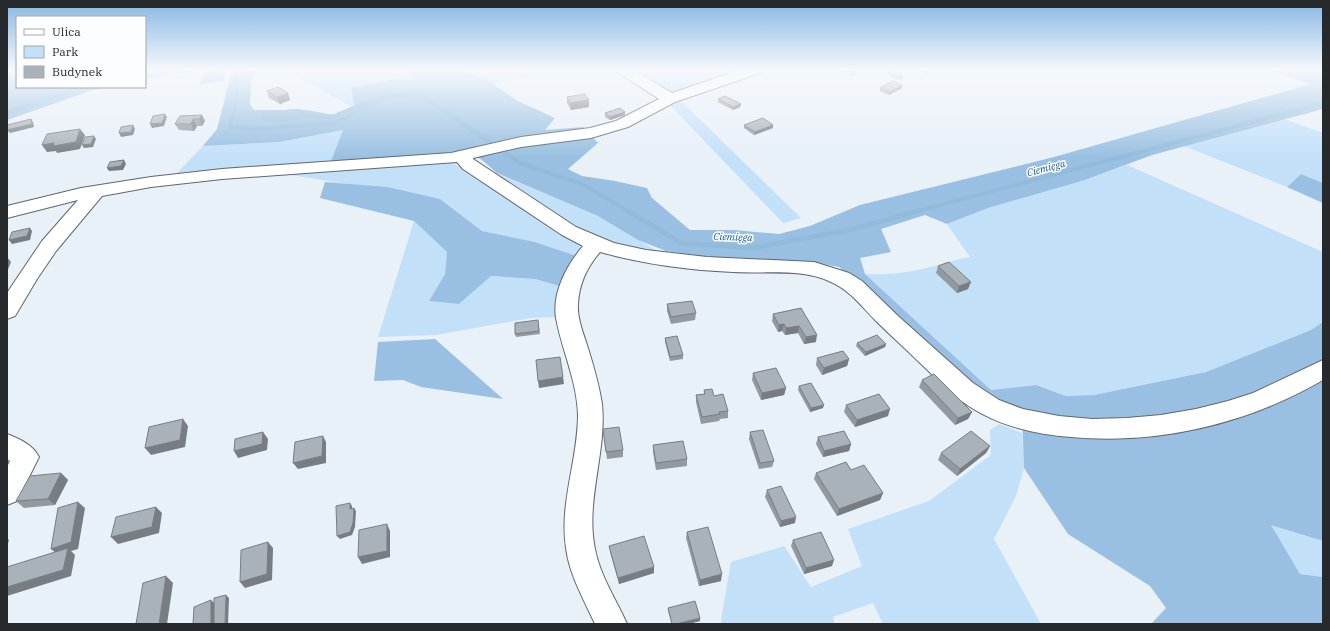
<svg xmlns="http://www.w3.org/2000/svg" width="1330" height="631" font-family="'IBM Plex Serif',serif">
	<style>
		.green { fill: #c3e0f9 }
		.forest { fill: #99c0e2 }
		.water { fill: #92badb }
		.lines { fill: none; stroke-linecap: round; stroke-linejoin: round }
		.stream-far1 { stroke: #92badb; stroke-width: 4 }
		.stream { stroke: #92badb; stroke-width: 5 }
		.minor-casing { stroke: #60676d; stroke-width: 2 }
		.minor { fill: #fff; fill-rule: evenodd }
		.wall { fill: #92999f }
		.shaded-wall { fill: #777d82 }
		.building { fill: #aab2b9; stroke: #777d82 }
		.labels { text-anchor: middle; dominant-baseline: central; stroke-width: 3; stroke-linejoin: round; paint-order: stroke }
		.far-water-label { font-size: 10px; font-style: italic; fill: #1b5883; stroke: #fbfdfe }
	</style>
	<rect width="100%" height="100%" fill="#e8f0f8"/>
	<g class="green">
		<path d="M287,70h117l14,9 -27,1 -40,9 4,20z"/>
		<path d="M461,70h93l-61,14 -7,-5z"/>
		<path d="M632,70h114l-67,21 -11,1z"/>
		<path d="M681,101l120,117 -18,5 -113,-118z"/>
		<path d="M1284,119l39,14v50l-22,-9 -14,13 -103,-41z"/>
		<path d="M343,130l125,22 -295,25 30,-31 77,-4z"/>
		<path d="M452,163l12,6 115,73 1,8 -3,6 -42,-14 -53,-11 -42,-32 -155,-25z"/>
		<path d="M472,163l126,53 59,35 -4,2 -60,-13z"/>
		<path d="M1127,165l196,87v70l-12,8 -105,42 -112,23 -28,1 -30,-11 -45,5 -126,-116c22,1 44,-1 65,-7 14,-3 26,-8 40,-10l-23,-33 41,-16 97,-28z"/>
		<path d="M414,221l33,31 -2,22 -16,27 30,3 31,-28 45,3 28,8 -5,30 -27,1 -95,17 -58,2z"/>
		<path d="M999,424l23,9 2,35 -8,28 -22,43 47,85h-158l-10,-21 -40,14 2,7h-113l-1,-4 10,-58 53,-16 27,41 51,-21 -14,-37 81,-28 62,-46 -1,-25z"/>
		<path d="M1270,524l53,17v36l-23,-3z"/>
	</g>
	<g class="forest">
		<path d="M145,70h56l-56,9z"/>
		<path d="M232,70h23l-4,15 -1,19 4,6h53l22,4h10l16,-5 -4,-21 40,-8 27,-1 -14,-9h57l25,9 32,22 37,17 -10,12 38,-3 15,16 -30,26 14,7 33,5 32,7 5,10 38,32h44l45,4 31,-8 50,-21 194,-48 257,-73 -42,-14h54v39l-171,46 -67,25 -97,28 -41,16 -22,-9 -44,14 10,23 -31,6 5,16 126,116 45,-5 30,11 28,-1 112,-23 105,-42 12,-8v219l-52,-16 29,49 23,3v47h-172l15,-16 -16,-22 -82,-52 -44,-66 -2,-53 -32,-11 -151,-137 -29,-5 -86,-3 -58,-8 -28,-11 -40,-24 -101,-43 -15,-13 -14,-8 -138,12 13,-34 -63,12 -77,4 14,-17z"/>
		<path d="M17,73v14h88l-12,3 -86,30v-46z"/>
		<path d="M1301,174l22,9v20l-36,-16z"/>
		<path d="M325,182l62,5 53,12 42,32 53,11 42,14 -14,31 -28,-8 -44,-3 -32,28 -30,-3 16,-27 2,-22 -33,-31 -94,-23z"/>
		<path d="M435,339l68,60 -82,-12 -18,-7 -29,1 4,-39z"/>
	</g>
	<g class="water">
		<path d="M226,70l-3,11 -23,3 4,-12z"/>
		<path d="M292,109h9l6,7c-13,5 -33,8 -47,3l1,-4 6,-3z"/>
	</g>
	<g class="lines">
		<g class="stream-far1">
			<path d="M235,70l3,21 -8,36 28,2 77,-6 53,-27 32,-2 100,69 62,21 48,28"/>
			<path d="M7,113l73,-26"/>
			<path d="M310,116l22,1 56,-24"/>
			<path d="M914,212l409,-109"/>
		</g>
		<path class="stream" d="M628,211l53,32 72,5 96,-18 69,-19"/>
		<defs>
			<g id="minor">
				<path d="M617,70h17l38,23 68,-23h22l-2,3 -85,29 -47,25 -37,11 -70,9 -48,11v1l103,68 38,16 32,7 61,7 107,5 35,11 13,8 36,35 75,67 26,17 24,9 36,7 33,3 35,-1 34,-3 35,-6 32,-8 25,-8 70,-33v20c-76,44 -164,65 -252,57 -42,-3 -84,-14 -117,-42 -13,-11 -23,-22 -35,-33 -14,-14 -29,-27 -43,-41 -14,-14 -26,-31 -45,-39 -30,-14 -65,-8 -98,-10 -45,-2 -90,-8 -133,-20 -13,15 -21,32 -22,52 -1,14 5,28 9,41 6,19 12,39 15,59 5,48 -17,97 -7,145 5,27 21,50 32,75h-32c-11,-24 -26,-50 -29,-76 -7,-45 12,-88 12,-133 -1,-35 -16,-64 -22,-97 -4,-26 11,-53 27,-72l-21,-11 -99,-66 -6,-7 -235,17 -71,8 -49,9 -46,55 -19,28 -22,37 -8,3v-26l35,-52 36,-41 -71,18v-12l74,-18 70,-11 71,-8 229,-16 70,-16 69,-9 26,-7 43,-22 -40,-26z"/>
				<path d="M7,434c13,5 26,11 32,23l-22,44 -10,4v-38l3,-6 -3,-2z"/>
			</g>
		</defs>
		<use href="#minor" class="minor-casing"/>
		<use href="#minor" class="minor"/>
	</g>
	<g class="wall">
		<path d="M840,70h21l-2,1v2l-7,3 -12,-5z"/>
		<path d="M919,70h16l-7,4z"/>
		<path d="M886,71l17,7 -5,2 -13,-6z"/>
		<path d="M902,85v3l-13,7 -9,-4v-3z"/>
		<path d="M267,91l21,2 2,7 -10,4 -11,-6z"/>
		<path d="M567,97l22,3v7l-18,3 -4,-7z"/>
		<path d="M718,99l23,5 -1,3 -7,3 -15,-8z"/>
		<path d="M625,112v3l-15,5 -5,-3v-4z"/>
		<path d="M202,115l3,6 -3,5h-5l-3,5 -15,-1 -4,-6z"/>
		<path d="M744,125h29v3l-19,7 -10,-7z"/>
		<path d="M938,266l30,23 -11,4 -21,-20z"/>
		<path d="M667,304l29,9 -1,7 -24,4 -4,-13z"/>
		<path d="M801,308l15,34 -12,2 -6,-11 -13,2 -3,-4 -4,1 -6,-11 1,-7z"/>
		<path d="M538,320l2,14 -24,3 -1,-3z"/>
		<path d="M665,338l18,17v4l-13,2 -5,-19z"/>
		<path d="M857,343l28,4 -20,9 -9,-10z"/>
		<path d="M817,358l32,1 -2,7 -25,9 -6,-10z"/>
		<path d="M753,373l33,15 -2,7 -23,5 -9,-20z"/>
		<path d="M922,380l50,32 -4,7 -13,6 -36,-38z"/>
		<path d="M799,386l24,22 -13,4 -12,-22z"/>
		<path d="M704,390l10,6 14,15v7l-8,1 -1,2 -18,3 -5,-22v-7l8,-1z"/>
		<path d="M846,405l42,11 -33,11 -11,-15z"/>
		<path d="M603,429l20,21v7l-16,2z"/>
		<path d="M750,432l24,29 -2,6 -13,2 -10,-30z"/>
		<path d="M818,437l33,7 -2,7 -26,6 -7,-13z"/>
		<path d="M653,445l34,14v7l-31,4 -3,-18z"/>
		<path d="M990,446l-4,7 -29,23 -19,-16 3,-7z"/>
		<path d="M851,470l32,23 -3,7 -43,16 -23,-37 2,-6z"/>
		<path d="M61,473l7,7 -13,25 -31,3 -8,-7z"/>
		<path d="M767,490l28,33 -15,4 -15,-30z"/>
		<path d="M687,532l34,49 -22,5 -13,-48z"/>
		<path d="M793,540l39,26 -28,8 -13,-28z"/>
		<path d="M609,546l45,27 -35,11 -9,-32z"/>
		<path d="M668,608l32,13 -12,3h-16l-4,-13z"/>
	</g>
	<g class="shaded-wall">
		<path d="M853,70h8l-2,1v2l-7,3z"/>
		<path d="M929,70h6l-7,4z"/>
		<path d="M903,75v3l-5,2 1,-3z"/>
		<path d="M902,85v3l-13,7 1,-3z"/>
		<path d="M288,93l2,7 -10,4 -3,-7z"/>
		<path d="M589,100v7l-18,3 -1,-7z"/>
		<path d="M741,104l-1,3 -7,3v-3z"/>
		<path d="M625,112v3l-15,5v-3z"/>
		<path d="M165,114l2,3 -3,9 -12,2 -2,-4z"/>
		<path d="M202,115l3,6 -3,5 -3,-7z"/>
		<path d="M31,119l2,3 1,5 -24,6 -3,-3z"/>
		<path d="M193,119l4,7 -3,5 -3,-7z"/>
		<path d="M133,125l2,4 -2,6 -12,2 -2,-4z"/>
		<path d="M773,125v3l-19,7 1,-3z"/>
		<path d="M80,129l5,6 -5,14 -23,4 -1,-2 -9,1 -5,-7z"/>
		<path d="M94,136l2,3 -3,8 -9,1 -2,-3z"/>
		<path d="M124,160l2,4 -3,6 -14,1 -2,-3z"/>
		<path d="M30,228l2,3 -2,9 -18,4 -3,-4z"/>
		<path d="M7,257l4,5 -4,10z"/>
		<path d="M971,282l-3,7 -11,4 2,-7z"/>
		<path d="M784,324l-2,7 -4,1 1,-7z"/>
		<path d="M799,326l-1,7 -13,2 1,-7z"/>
		<path d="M817,335l-1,7 -12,2 2,-7z"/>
		<path d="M886,344l-1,3 -20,9 1,-4z"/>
		<path d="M849,359l-2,7 -25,9 2,-7z"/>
		<path d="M563,377l1,7 -25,4 -1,-7z"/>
		<path d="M786,388l-2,7 -23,5 1,-7z"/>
		<path d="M824,405l-1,3 -13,4 1,-4z"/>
		<path d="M890,409l-2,7 -33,11 2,-7z"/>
		<path d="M972,412l-4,7 -13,6 3,-7z"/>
		<path d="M183,419l5,7 -3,21 -34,8 -6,-7z"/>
		<path d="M263,432l5,7 -1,11 -29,8 -4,-7z"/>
		<path d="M323,436l3,6v21l-28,6 -5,-6z"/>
		<path d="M851,444l-2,7 -26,6 1,-6z"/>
		<path d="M990,446l-4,7 -29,23 3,-7z"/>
		<path d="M61,473l7,7 -13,25 -7,-6z"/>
		<path d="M883,493l-3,7 -43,16 2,-7z"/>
		<path d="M78,502l7,6 -7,41 -7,2 4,4 -4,21 -64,20v-9l51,-32 -7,-6z"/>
		<path d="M350,503l2,3v6l-2,-3z"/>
		<path d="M156,507l6,6 -3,20 -41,11 -7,-7z"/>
		<path d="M354,508l2,3 -1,16 -3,8 -12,4 -3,-3z"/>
		<path d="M796,517l-1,6 -15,4 1,-6z"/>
		<path d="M387,524l3,7v26l-28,7 -4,-7z"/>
		<path d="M7,538l2,2 -2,7z"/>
		<path d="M268,542l5,6 -1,32 -27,8 -5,-6z"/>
		<path d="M834,560l-2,6 -28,8 2,-6z"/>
		<path d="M654,567v6l-35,11 -1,-6z"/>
		<path d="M722,574l-1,7 -22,5 1,-6z"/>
		<path d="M166,576l7,7 -6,41h-8z"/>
		<path d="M226,595l3,3 -1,26h-3z"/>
		<path d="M211,600l6,6v18h-6z"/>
		<path d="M700,618v3l-12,3h-12z"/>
	</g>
	<g class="building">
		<path d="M888,70h5l10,5 -4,2 -13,-6z"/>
		<path d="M893,81l9,4 -12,7 -10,-4z"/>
		<path d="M278,87l10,6 -11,4 -10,-6z"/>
		<path d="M585,94l4,6 -19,3 -3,-6z"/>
		<path d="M725,96l16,8 -8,3 -15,-8z"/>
		<path d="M620,108l5,4 -15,5 -5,-4z"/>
		<path d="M165,114l-3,9 -12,1 3,-8z"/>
		<path d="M202,115l-3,4h-6l-2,5h-16l5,-8z"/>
		<path d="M763,118l10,7 -18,7 -11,-7z"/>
		<path d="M31,119l1,5 -25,6v-5z"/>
		<path d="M133,125l-2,7 -12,1 2,-6z"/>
		<path d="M80,129l-4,13 -23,4 1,-3 -12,2 5,-11z"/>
		<path d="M94,136l-3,8 -9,1 3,-8z"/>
		<path d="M124,160l-3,6 -14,2 3,-6z"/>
		<path d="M30,228l-3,8 -18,4 3,-8z"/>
		<path d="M949,262l22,20 -12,4 -21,-20z"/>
		<path d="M692,301l4,12 -25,4 -4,-13z"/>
		<path d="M801,308l16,27 -11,2 -7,-11 -13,2 -2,-4 -5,1 -6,-11z"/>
		<path d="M538,320l1,11 -24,3v-11z"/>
		<path d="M877,335l9,9 -20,8 -9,-9z"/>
		<path d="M677,336l6,19 -13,2 -5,-19z"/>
		<path d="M843,351l6,8 -25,9 -7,-10z"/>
		<path d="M560,357l3,20 -25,4 -2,-21z"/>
		<path d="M776,368l10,20 -24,5 -9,-20z"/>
		<path d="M934,374l38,38 -14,6 -36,-38z"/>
		<path d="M811,383l13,22 -13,3 -12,-22z"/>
		<path d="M712,389l2,7 9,-2 5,17 -9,1 1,2 -18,3 -6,-22 9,-1 -1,-4z"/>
		<path d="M879,394l11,15 -33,11 -11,-15z"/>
		<path d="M183,419l-3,21 -35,8 4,-21z"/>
		<path d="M619,427l4,23 -17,2 -3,-23z"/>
		<path d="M763,430l11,31 -14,2 -10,-31z"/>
		<path d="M844,431l7,13 -27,7 -6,-14z"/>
		<path d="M971,431l19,15 -30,23 -19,-16z"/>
		<path d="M263,432l-1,12 -28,7 1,-12z"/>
		<path d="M323,436l-1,20 -29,7 2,-21z"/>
		<path d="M683,441l4,18 -31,4 -3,-18z"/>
		<path d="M846,462l5,8 13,-5 19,28 -44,16 -23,-36z"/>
		<path d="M61,473l-13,26 -32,2 14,-25z"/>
		<path d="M781,486l15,31 -15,4 -14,-31z"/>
		<path d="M78,502l-7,40 -20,7 7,-41z"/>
		<path d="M350,503v6l4,-1 -1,15 -3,9 -13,4 -1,-30z"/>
		<path d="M156,507l-4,20 -41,10 5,-20z"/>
		<path d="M387,524v27l-29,6 1,-27z"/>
		<path d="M708,527l14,47 -22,6 -13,-48z"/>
		<path d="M821,532l13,28 -28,8 -13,-28z"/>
		<path d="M644,536l10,31 -36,11 -9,-32z"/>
		<path d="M268,542l-1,32 -27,8 1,-32z"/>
		<path d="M68,548l-5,22 -56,17v-20z"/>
		<path d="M166,576l-7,48h-23l7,-41z"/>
		<path d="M226,595l-1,29h-11v-26z"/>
		<path d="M211,600v24h-18l1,-17z"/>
		<path d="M695,601l5,17 -24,6h-4l-4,-16z"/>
	</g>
	<linearGradient id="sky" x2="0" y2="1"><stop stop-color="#85b6e3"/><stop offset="0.44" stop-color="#f5f8fc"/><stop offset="1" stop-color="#f5f8fc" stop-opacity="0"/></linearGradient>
	<rect width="1330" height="158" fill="url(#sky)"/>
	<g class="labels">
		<g class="far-water-label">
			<text transform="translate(1046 168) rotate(-15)">Ciemięga</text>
			<text transform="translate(733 237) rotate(2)">Ciemięga</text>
		</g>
	</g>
	<rect width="1330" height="631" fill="none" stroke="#262a2c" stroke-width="16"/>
	<rect x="16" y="16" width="130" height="72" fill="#fbfdfe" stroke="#a6a9aa"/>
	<rect x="24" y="29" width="20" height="6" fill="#ffffff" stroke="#a6a9aa"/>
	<text x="52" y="36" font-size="12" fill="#262a2c">Ulica</text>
	<rect x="24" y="46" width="20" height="12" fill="#c3e0f9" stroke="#a6a9aa"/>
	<text x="52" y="56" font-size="12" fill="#262a2c">Park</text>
	<rect x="24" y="66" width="20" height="12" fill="#aab2b9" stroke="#a6a9aa"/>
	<text x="52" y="76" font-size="12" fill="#262a2c">Budynek</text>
</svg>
